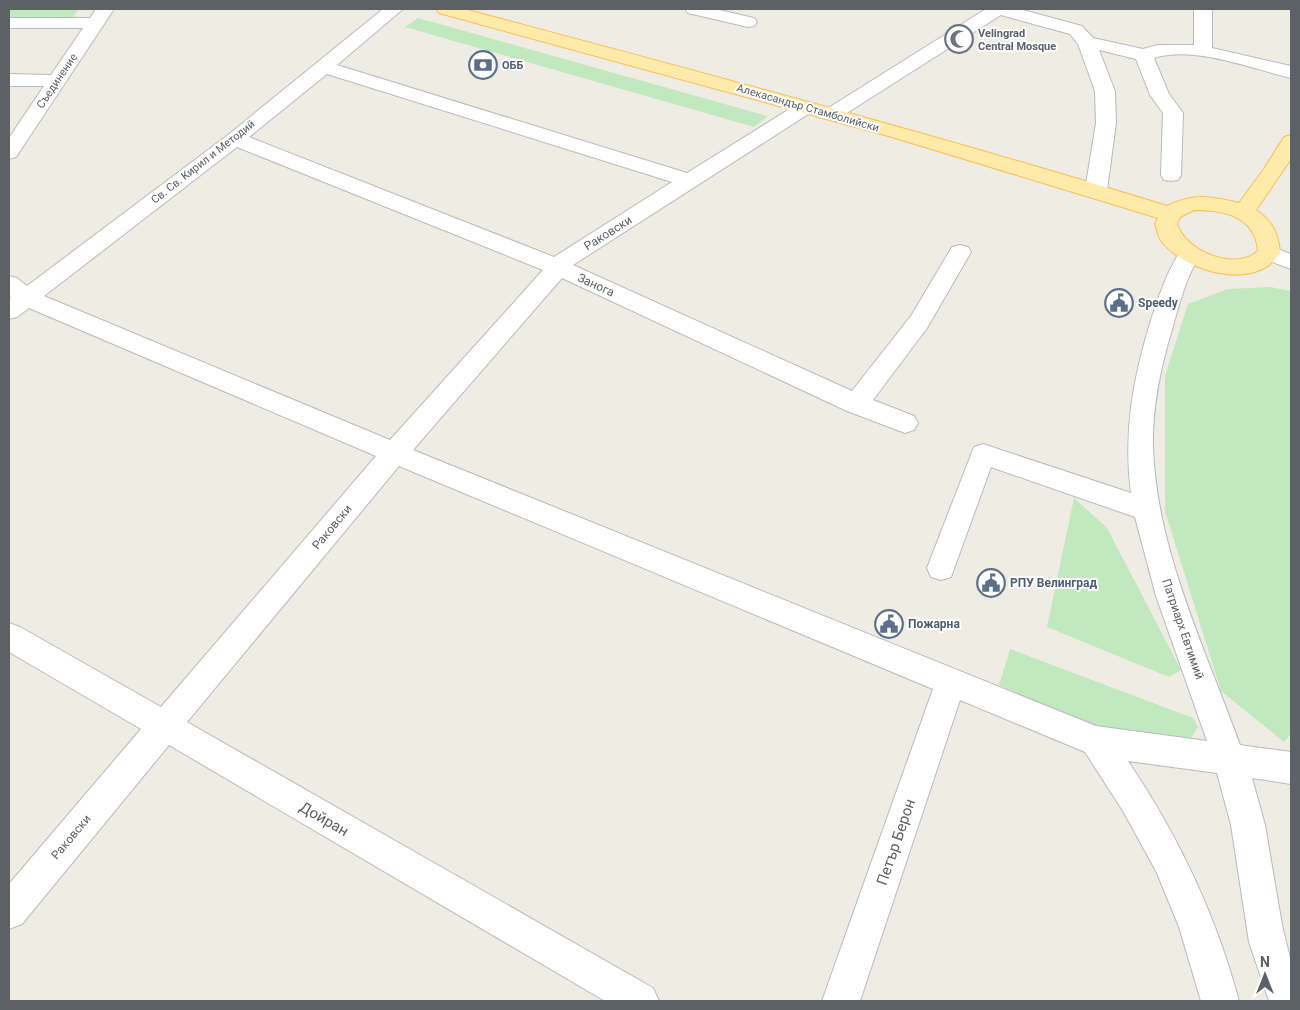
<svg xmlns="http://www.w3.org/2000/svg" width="1300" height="1010" font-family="Roboto,sans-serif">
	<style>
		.green { fill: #c2e8bf }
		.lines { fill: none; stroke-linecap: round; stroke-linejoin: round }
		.minor-casing { stroke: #b7babf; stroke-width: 2 }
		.major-casing { stroke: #f8be55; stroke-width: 2 }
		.minor { fill: #fff; fill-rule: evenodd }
		.major { fill: #ffeba9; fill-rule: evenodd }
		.labels { text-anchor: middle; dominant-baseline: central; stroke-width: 4; stroke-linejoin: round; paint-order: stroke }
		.far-worship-label { font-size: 11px; font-weight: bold; fill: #5b616d; stroke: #fff; text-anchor: start }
		.far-service-label { font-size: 11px; font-weight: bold; fill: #4e5e75; stroke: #fff; text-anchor: start }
		.far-street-label { font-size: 11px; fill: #5c6165; stroke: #fff }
		.street-label { font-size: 12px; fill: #5c6165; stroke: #fff }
		.service-label { font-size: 12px; font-weight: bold; fill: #4e5e75; stroke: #fff; text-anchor: start }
		.near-street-label { font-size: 15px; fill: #5c6165; stroke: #fff }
	</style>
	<rect width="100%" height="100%" fill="#efece4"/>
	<g class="green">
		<path d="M9,9h70l-9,12 -61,5z"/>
		<path d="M418,18l350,98 -14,11 -349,-100z"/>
		<path d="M1270,287l21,4v443l-7,8 -63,-51 -56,-180v-135l23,-72 40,-15z"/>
		<path d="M1074,498l33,30 74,142 -12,7 -122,-50z"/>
		<path d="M1010,649l183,69 5,9 -7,11 -17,5 -96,-20 -79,-38z"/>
	</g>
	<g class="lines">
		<defs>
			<g id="minor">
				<path d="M96,9h18l-98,148 -7,2v-21l35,-52h-35v-12l42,1 32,-47h-74v-10h81z"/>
				<path d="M383,9h20l-66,56 350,108 112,-70h14l3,4 -3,4 -240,154 279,126 59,-75 41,-69 8,-2 8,2 3,5 -44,76 -54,72 41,16 4,7 -4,7 -9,3 -58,-22 -285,-133 -149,172 683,276 111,15 -51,-145 -21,-79 -144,-50 -40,110 -10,3 -10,-3 -4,-9 47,-121 9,-3 148,49c-8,-60 2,-115 20,-173 8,-25 16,-48 30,-70l8,-2 8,2 3,5c-15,24 -21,51 -29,78 -11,37 -19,76 -18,115 4,104 53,202 87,297l51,7v32l-39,-6 13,47 17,100 9,37v39h-22l-20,-59 -18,-117 -14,-52 -89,-12c50,74 88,154 111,240h-38l-22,-74 -22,-54 -34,-62 -38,-59 -125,-52 -100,301h-38l111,-312 -534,-223 -212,256 466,266 6,13h-54l-436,-256 -147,179 -13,5v-45l132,-155 -132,-77v-29l11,4 141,80 215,-251 -347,-148 -12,9 -8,2v-20l2,-2 -2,-1v-20l8,2 10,8 201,-151zM327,74l345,108 -118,75 -305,-120zM237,147l306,123 -153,170 -346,-144z"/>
				<path d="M685,9h30l39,9 3,4 -3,4 -6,1 -60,-14z"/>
				<path d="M986,9h33l63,17 11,12 50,11 15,-4h36v-36h18v39l79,18v12c-39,-9 -97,-33 -137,-20l15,36 14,19 -2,62 -3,5 -7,1 -7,-1 -3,-5 2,-62 -13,-18 -14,-36 -37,-9 16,41 1,32 -9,67 -3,5 -8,2 -8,-2 -3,-5 11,-67 -1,-32 -17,-47 -8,-10 -69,-19 -162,103h-14l-3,-4 3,-4z"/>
				<path d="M1269,246l22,8v15l-30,-11 -3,-5 3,-5z"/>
			</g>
			<path id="major" d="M436,9h28c235,63 471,125 703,197 27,-13 43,-10 72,-3l25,-34 20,-32 7,-2v24l-35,51c16,10 23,25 24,43 -24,39 -94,19 -118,-11 -4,-5 -5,-12 -7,-18l3,-6 -266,-81 -453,-124zM1194,210c30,0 61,6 64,41 -24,21 -72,0 -81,-27l3,-7z"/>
		</defs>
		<use href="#minor" class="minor-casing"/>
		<use href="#major" class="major-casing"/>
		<use href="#minor" class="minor"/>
		<use href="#major" class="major"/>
	</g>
	<defs>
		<symbol id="mosque-ring" viewBox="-11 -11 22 22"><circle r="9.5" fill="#fff" stroke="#6b7280" stroke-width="1.5"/><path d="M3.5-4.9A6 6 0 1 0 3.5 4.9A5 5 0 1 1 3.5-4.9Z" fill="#6b7280"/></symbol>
		<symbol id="bank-ring" viewBox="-11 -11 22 22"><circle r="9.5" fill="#fff" stroke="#5c6f8a" stroke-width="1.5"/><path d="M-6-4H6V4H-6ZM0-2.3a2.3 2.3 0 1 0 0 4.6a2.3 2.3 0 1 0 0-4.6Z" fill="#5c6f8a"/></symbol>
		<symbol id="civic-ring" viewBox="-11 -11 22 22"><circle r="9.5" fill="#fff" stroke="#5c6f8a" stroke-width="1.5"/><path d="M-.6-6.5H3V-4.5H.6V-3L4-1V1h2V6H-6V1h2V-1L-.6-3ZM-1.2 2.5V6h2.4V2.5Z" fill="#5c6f8a"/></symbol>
	</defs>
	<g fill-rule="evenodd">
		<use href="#mosque-ring" x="943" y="23" width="32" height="32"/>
		<use href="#bank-ring" x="467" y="49" width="32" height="32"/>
		<use href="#civic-ring" x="1103" y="287" width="32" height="32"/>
		<use href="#civic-ring" x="975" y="567" width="32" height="32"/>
		<use href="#civic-ring" x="873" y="608" width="32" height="32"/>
	</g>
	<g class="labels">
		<g class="far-worship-label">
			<text x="978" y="33">Velingrad<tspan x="978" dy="13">Central Mosque</tspan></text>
		</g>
		<g class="far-service-label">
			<text x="502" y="65">ОББ</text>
		</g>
		<g class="far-street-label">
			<text transform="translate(57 81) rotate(-56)">Съединение</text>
			<text transform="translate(808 108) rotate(16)">Алекасандър Стамболийски</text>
			<text transform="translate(203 162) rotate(-38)">Св. Св. Кирил и Методий</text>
		</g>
		<g class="street-label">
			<text transform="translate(608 233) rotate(-32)">Раковски</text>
			<text transform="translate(596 285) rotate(25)">Занога</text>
			<text transform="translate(332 527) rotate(-50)">Раковски</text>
			<text transform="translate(1183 629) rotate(71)">Патриарх Евтимий</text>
			<text transform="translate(71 837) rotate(-50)">Раковски</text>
		</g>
		<g class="service-label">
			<text x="1138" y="303">Speedy</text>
			<text x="1010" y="583">РПУ Велинград</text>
			<text x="908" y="624">Пожарна</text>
		</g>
		<g class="near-street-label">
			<text transform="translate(324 819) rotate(30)">Дойран</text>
			<text transform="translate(896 842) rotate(-71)">Петър Берон</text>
		</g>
	</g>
	<rect width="1300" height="1010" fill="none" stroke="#5c6165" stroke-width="20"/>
	<g transform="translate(1265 975)" stroke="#ffffff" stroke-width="4" paint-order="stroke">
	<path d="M0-4L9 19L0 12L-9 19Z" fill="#5c6165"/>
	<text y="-8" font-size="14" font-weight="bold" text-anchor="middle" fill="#5c6165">N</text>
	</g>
</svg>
